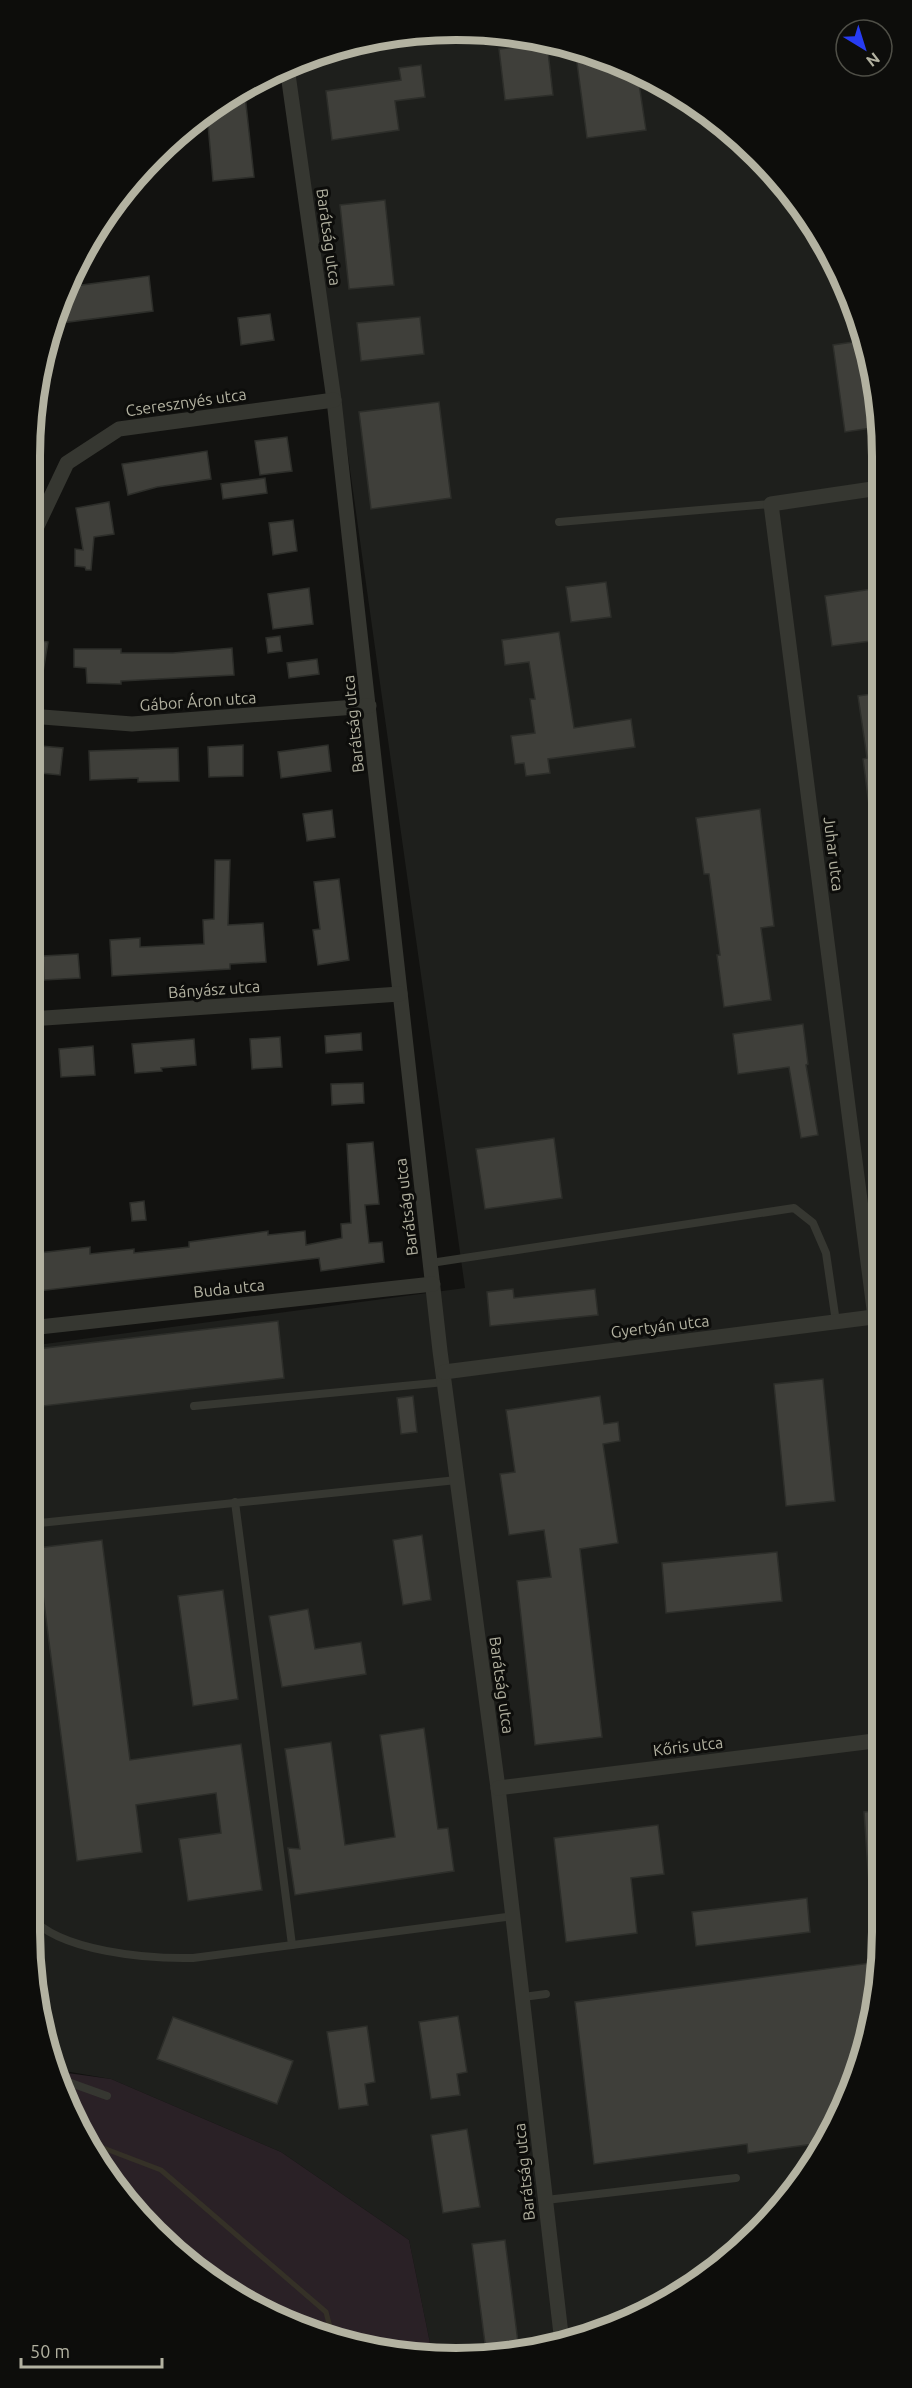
<svg xmlns="http://www.w3.org/2000/svg" width="912" height="2388" font-family="Ubuntu,sans-serif">
	<style>
		.built { fill: #1e1f1c }
		.green { fill: #2a2126 }
		.lines { fill: none; stroke-linecap: round; stroke-linejoin: round }
		.stream { stroke: #353127; stroke-width: 5 }
		.building { fill: #3f3f3a; stroke: #2d2e2a; stroke-width: 1.5 }
		.service { stroke: #363731; stroke-width: 8 }
		.minor { stroke: #363731; stroke-width: 15 }
		.labels { text-anchor: middle; dominant-baseline: central; stroke-width: 6; stroke-linejoin: round; paint-order: stroke }
		.street-label { font-size: 16px; fill: #b3b2a1; stroke: #0d0d0b }
		.rim { fill: none; stroke: #b3b2a1; stroke-width: 8 }
	</style>
	<rect width="100%" height="100%" fill="#121210"/>
	<g class="built">
		<path d="M484,31l83,14 125,57 85,73 61,93 40,132 4,1532 -15,111 -29,78 -44,70 -102,95 -73,39 -80,25 -107,3 -23,-113 -128,-88 -170,-73 -58,-10 -23,-137v-418l3,-1 -3,-28v-139l435,-58 -172,-1224 26,-11 82,-19z"/>
		<path d="M181,2250l60,36 23,25 -21,-10z"/>
	</g>
	<path class="green" d="M53,2071l58,8 170,73 128,88 23,113 -32,1 -81,-19 -55,-24 -23,-25 -60,-36 -46,-37 -48,-68z"/>
	<g class="lines">
		<path class="stream" d="M85,2141l76,29 165,142 7,27"/>
	</g>
	<g class="building">
		<path d="M547,43l6,52 -48,5 -6,-51z"/>
		<path d="M575,48l63,29 8,53 -59,8z"/>
		<path d="M421,65l4,32 -30,4 4,29 -67,10 -6,-49 75,-11 -2,-12z"/>
		<path d="M244,86l10,91 -41,4 -6,-68z"/>
		<path d="M385,200l9,85 -45,4 -9,-84z"/>
		<path d="M149,276l4,35 -100,13 14,-37z"/>
		<path d="M270,314l4,26 -33,5 -3,-27z"/>
		<path d="M420,317l4,37 -63,7 -4,-38z"/>
		<path d="M860,341l18,59v27l-33,5 -12,-87z"/>
		<path d="M439,402l12,96 -80,11 -12,-97z"/>
		<path d="M287,437l5,34 -32,4 -5,-34z"/>
		<path d="M207,451l4,28 -54,8 -29,8 -6,-31z"/>
		<path d="M265,478l2,15 -44,6 -2,-15z"/>
		<path d="M109,502l5,32 -20,3 -3,33h-5l-1,-3 -10,-1v-17l8,1 -7,-42z"/>
		<path d="M293,520l4,31 -24,4 -4,-32z"/>
		<path d="M606,582l5,35 -40,5 -5,-35z"/>
		<path d="M309,588l4,36 -40,5 -5,-35z"/>
		<path d="M879,588v52l-47,6 -7,-50z"/>
		<path d="M559,632l15,96 57,-9 4,28 -87,12 2,14 -24,3 -2,-13 -9,1 -4,-28 24,-3 -5,-34h5l-6,-37 -24,3 -3,-25z"/>
		<path d="M280,636l2,15 -14,2 -2,-15z"/>
		<path d="M30,639l18,3 -10,60h-8z"/>
		<path d="M232,648l2,27 -113,6v3l-34,-1 -1,-15 -12,-1v-18h47v4h52z"/>
		<path d="M317,659l2,15 -30,4 -2,-15z"/>
		<path d="M879,693v119l-9,1 -7,-54 4,-1 -9,-62z"/>
		<path d="M30,745l33,3 -3,27 -30,-3z"/>
		<path d="M243,745v31l-34,1 -1,-30z"/>
		<path d="M328,745l3,26 -50,7 -3,-26z"/>
		<path d="M178,748l1,33 -41,1v-4l-48,2 -1,-29z"/>
		<path d="M760,809l14,117 -13,2 10,72 -47,7 -7,-52h3l-11,-81h-5l-8,-56z"/>
		<path d="M332,810l3,27 -28,4 -4,-27z"/>
		<path d="M215,860h15l-2,65 35,-2 3,39 -36,2v5l-118,7 -2,-36 30,-2v9l64,-3 -1,-24 11,-1z"/>
		<path d="M339,879l10,81 -31,5 -5,-35 7,-1 -6,-47z"/>
		<path d="M78,954l2,24 -36,2 -1,-24z"/>
		<path d="M803,1024l5,40 -2,1 12,70 -17,3 -12,-71 -51,7 -5,-40z"/>
		<path d="M361,1033l1,17 -36,3 -1,-17z"/>
		<path d="M280,1037l2,30 -30,2 -2,-30z"/>
		<path d="M194,1039l2,26 -35,3 1,3 -27,2 -3,-29z"/>
		<path d="M93,1046l2,29 -34,2 -2,-28z"/>
		<path d="M363,1083l1,20 -32,2 -1,-21z"/>
		<path d="M554,1138l8,60 -77,11 -9,-60z"/>
		<path d="M373,1142l6,62 -14,1 4,38 13,-1 2,20 -63,9 -2,-13 -289,34v-38l60,-7v7l44,-5v4l55,-6v-5l79,-11v4l37,-4 1,14 36,-7 -1,-14 10,-1 -4,-79z"/>
		<path d="M144,1201l2,19 -14,1 -2,-18z"/>
		<path d="M513,1289l1,9 81,-9 3,26 -108,11 -3,-34z"/>
		<path d="M278,1321l6,57 -241,28 -6,-57z"/>
		<path d="M823,1379l12,122 -49,5 -12,-122z"/>
		<path d="M413,1396l4,36 -16,2 -4,-36z"/>
		<path d="M600,1396l4,28 14,-2 2,19 -17,3 15,99 -38,6 22,188 -67,8 -18,-164 34,-4 -7,-47 -35,5 -9,-61 15,-2 -9,-62z"/>
		<path d="M422,1535l9,65 -28,5 -10,-65z"/>
		<path d="M102,1540l28,220 111,-16 21,146 -74,11 -9,-62 42,-6 -5,-40 -80,12 6,47 -65,9 -40,-313z"/>
		<path d="M777,1552l5,49 -116,12 -4,-50z"/>
		<path d="M223,1590l15,109 -45,7 -15,-110z"/>
		<path d="M308,1609l7,40 46,-7 5,32 -84,13 -13,-71z"/>
		<path d="M424,1728l14,101 10,-1 6,43 -159,24 -7,-47 12,1 -15,-100 46,-7 14,103 50,-8 -15,-102z"/>
		<path d="M882,1810v88h-12l-6,-86z"/>
		<path d="M658,1825l6,49 -33,4 6,55 -71,9 -12,-104z"/>
		<path d="M807,1898l3,34 -114,14 -4,-34z"/>
		<path d="M878,1962l-11,81 -29,78 -11,17 -12,2 -1,4 -66,9 -1,-9 -153,20 -19,-162z"/>
		<path d="M458,2016l9,56 -10,2 3,21 -29,4 -12,-77z"/>
		<path d="M173,2017l120,44 -16,43 -120,-45z"/>
		<path d="M367,2026l8,56 -10,2 3,21 -29,4 -12,-77z"/>
		<path d="M467,2129l13,78 -37,6 -12,-78z"/>
		<path d="M505,2240l14,110 -33,1 -14,-107z"/>
	</g>
	<g class="lines">
		<g class="service">
			<path d="M559,522l212,-18"/>
			<path d="M431,1263l363,-55 19,15 13,30 10,69"/>
			<path d="M194,1406l251,-24"/>
			<path d="M235,1502l57,443"/>
			<path d="M30,1524l427,-44"/>
			<path d="M30,1916c29,36 120,43 163,42l321,-42"/>
			<path d="M523,1997l23,-3"/>
			<path d="M57,2078l50,18"/>
			<path d="M546,2200l190,-22"/>
		</g>
		<g class="minor">
			<path d="M287,67l47,333 106,951 58,437 64,555"/>
			<path d="M30,541l37,-78 52,-34 215,-29"/>
			<path d="M30,716l102,8 237,-18"/>
			<path d="M30,1019l370,-25"/>
			<path d="M875,1317l-104,-813 108,-16"/>
			<path d="M30,1328l403,-44"/>
			<path d="M444,1372l437,-56"/>
			<path d="M498,1788l384,-48"/>
		</g>
	</g>
	<g class="labels">
		<g class="street-label">
			<text transform="translate(329 237) rotate(82)">Barátság utca</text>
			<text transform="translate(186 402) rotate(-8)">Cseresznyés utca</text>
			<text transform="translate(198 701) rotate(-4)">Gábor Áron utca</text>
			<text transform="translate(353 724) rotate(-96)">Barátság utca</text>
			<text transform="translate(834 854) rotate(83)">Juhar utca</text>
			<text transform="translate(214 989) rotate(-4)">Bányász utca</text>
			<text transform="translate(406 1207) rotate(-97)">Barátság utca</text>
			<text transform="translate(229 1288) rotate(-6)">Buda utca</text>
			<text transform="translate(660 1326) rotate(-7)">Gyertyán utca</text>
			<text transform="translate(502 1685) rotate(82)">Barátság utca</text>
			<text transform="translate(688 1746) rotate(-7)">Kőris utca</text>
			<text transform="translate(524 2172) rotate(-96)">Barátság utca</text>
		</g>
	</g>
	<path d="M0 0H912V2388H0ZM456 40H456A416 416 0 0 1 872 456V1932A416 416 0 0 1 456 2348H456A416 416 0 0 1 40 1932V456A416 416 0 0 1 456 40Z" fill="#0d0d0b" fill-rule="evenodd"/>
	<path class="rim" d="M456 40H456A416 416 0 0 1 872 456V1932A416 416 0 0 1 456 2348H456A416 416 0 0 1 40 1932V456A416 416 0 0 1 456 40Z"/>
	<g transform="translate(864 48) rotate(142)"><circle r="28" fill="#0d0d0b" stroke="#4f4f47" stroke-width="1.5"/>
	<path d="M0-4.5L10 22L0 15L-10 22Z" fill="#273cf3"/>
	<text y="-9" font-size="16" font-weight="bold" text-anchor="middle" fill="#b3b2a1">N</text>
	</g>
	<path d="M21 2358v9h141v-9" fill="none" stroke="#b3b2a1" stroke-width="3"/>
	<text x="30" y="2358" font-size="18" fill="#b3b2a1" stroke="#0d0d0b" stroke-width="4.5" paint-order="stroke">50 m</text>
</svg>
